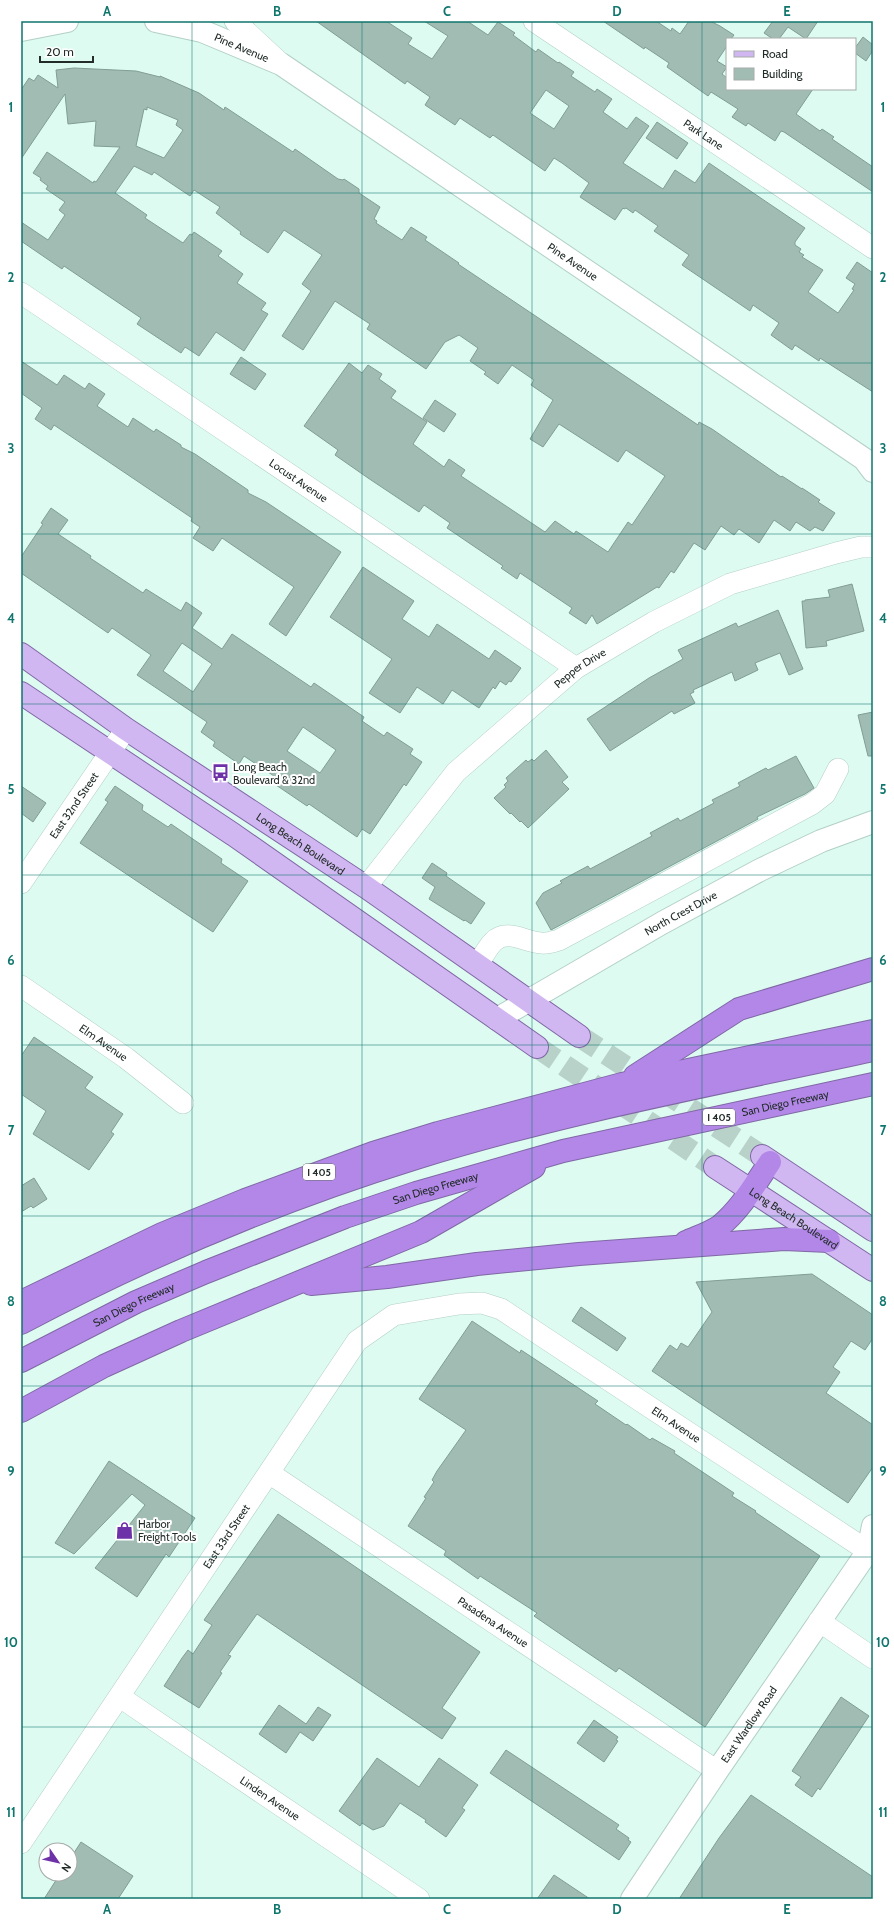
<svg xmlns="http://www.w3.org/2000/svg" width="894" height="1920" font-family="Cabin,sans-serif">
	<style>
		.building { fill: #a1bdb3; stroke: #829e94; fill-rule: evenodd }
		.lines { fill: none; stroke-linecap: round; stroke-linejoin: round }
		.primary-tunnel { stroke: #b8d2c9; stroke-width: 22; stroke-dasharray: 22 11; stroke-linecap: butt }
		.street-casing { stroke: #b3d0c6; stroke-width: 22 }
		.secondary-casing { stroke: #b3d0c6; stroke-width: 24 }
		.primary-casing { stroke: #8068a5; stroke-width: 24 }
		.highway-casing { stroke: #8068a5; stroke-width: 24 }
		.street { stroke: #fff; stroke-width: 21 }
		.secondary { stroke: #fff; stroke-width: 22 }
		.primary { stroke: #d1b7f1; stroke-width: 22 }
		.highway { stroke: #b287e8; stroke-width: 22 }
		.grid { fill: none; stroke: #0f766e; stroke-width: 1; stroke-opacity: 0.55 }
		.labels { text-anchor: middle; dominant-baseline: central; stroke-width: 4; stroke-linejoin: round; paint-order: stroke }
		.shield { fill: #fff; stroke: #646c69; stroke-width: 1 }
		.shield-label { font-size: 10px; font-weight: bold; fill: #222d29 }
		.street-label { font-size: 11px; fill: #222d29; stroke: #fff }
		.poi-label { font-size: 11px; fill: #222d29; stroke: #fff; text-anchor: start }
		.neatline { fill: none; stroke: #0f766e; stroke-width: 1.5 }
		.grid-label { font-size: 13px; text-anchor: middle; font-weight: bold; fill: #0f766e }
	</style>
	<rect width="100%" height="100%" fill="#ddfbf1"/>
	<g class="building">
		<path d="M316,21h70l26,17 -4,6 24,15 16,-23 -24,-15h43l21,14 10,-13 17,11 -2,2 23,17 2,-3 20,14 1,-1 15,10 -3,4 24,16 2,-3 15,10 -9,13 24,17 9,-12 13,9 -26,37 40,26 12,-19 20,13 14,-20 96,65 -10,14v3l6,4 -2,3 5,3 -2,2 21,13 -15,22 30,21 16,-23 -2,-1 3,-5 -9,-6 11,-16 16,11v119l-53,-34 -1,3 -24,-16 -3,5 -21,-15 8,-12 -26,-18 -3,6 -68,-46 7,-10 -35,-24 4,-5 -23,-16 -2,3 -7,-5 -2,1 -1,-1 -8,12 -35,-23 9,-14 -27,-20 -8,-5 -9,13 -52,-36 -3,3 -30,-20 -5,7 -30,-20 5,-8 -23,-16 -2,3zM546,90l23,16 -15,23 -24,-16z"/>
		<path d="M603,21h53l15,10 1,-3 8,6 9,-13h21l10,5 14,9 -3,4h-4v7l-10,15 10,6 -5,7 5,4v11h86l-17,25 24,17 2,-2 12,8 -2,2 41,28v25l-89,-60 -3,-1 -6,10 -27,-18 -2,3 -14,-9 6,-8 -27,-17 -3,4 -41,-29 2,-4 -24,-16 -1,2z"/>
		<path d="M773,21h45l-12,18 -18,-12 -9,12h-6l-9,-6z"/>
		<path d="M863,37l10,8v5l-7,11 -11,-8v-5z"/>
		<path d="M74,68l62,3 24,6v-1l39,17 25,17 1,-3 68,45 2,-3 43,30 5,1 1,-1 15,10v4l21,14 -6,12 3,2 -1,2 26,17 9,-13 16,10 -2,3 34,23 -1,1 240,161 1,-3 13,7 69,48 1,-1 20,13v-1l18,12 -2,2 17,11 -12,18 -8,-4 -5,4 -14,-9 -6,9 -16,-11 -15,23 -20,-14 -5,6 -13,-9 -16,24 -11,-7 -20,30 -3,-2 -12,17 -2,-1 -60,37 -5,-9 -6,9 -17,-11 3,-5 -52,-35 -3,6 -16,-11 2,-2 -56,-38 3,-5 -26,-18 -5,7 -51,-34 -33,-23 3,-5 -34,-24 45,-63 13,10 6,-8 14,9 -3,5 17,12 -5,7 36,24 -14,22 31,23 5,-8 16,11 -4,6 84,56 10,-11 19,13 2,-3 32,21 20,-30 4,3 33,-49 -39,-26 -8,12 -59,-38 -16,23 -13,-8 23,-39 -22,-15 3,-5 -22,-15 -14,19 -14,-10 2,-2 -16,-11 8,-13 -19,-13 -14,7 -19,27 -59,-40 3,-5 -35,-23 -32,49 -21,-14 29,-45 -9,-7 20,-29 -38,-25 -16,23 -28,-19 1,-2 -25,-19 4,-6 -26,-17 -4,6 -36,-24 -2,3 -18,-9 -19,27 32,22 -2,3 38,25 7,-9 2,1 2,-3 28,19 -4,5 25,18 -6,9 29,20 -5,7 7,4 -24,37 -28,-19 -17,24 -14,-9 -4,6 -44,-29 4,-6 -77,-52 -2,3 -41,-28v-19l27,18 17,-25 -6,-5 6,-8 -19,-13 2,-3 -8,-6 1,-2 -8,-5 14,-21 46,31 1,-2 2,1 24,-35 -26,-1 2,-25 -28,3 -3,-30 -44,65v-69l8,-12 5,3 4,-6 20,13 -2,-18zM147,107l31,13 -2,5 7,5 -19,28 -28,-12 8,-37 3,1z"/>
		<path d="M657,122l31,21 -11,16 -31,-21z"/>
		<path d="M241,357l25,17 -11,16 -25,-16z"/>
		<path d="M21,361l36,24 7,-10 21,14 4,-6 16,11 -8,12 31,21 5,-9 21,14 2,-3 25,16v2l14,7 53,36v3l18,9 75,50 -55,84 -17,-12 25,-37 -72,-49 -9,13 -20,-13 7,-11 -9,-6 1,-3 -138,-93 -3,5 -16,-11 7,-11 -21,-15z"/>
		<path d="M435,400l21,14 -12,18 -21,-14z"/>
		<path d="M51,508l17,12 -10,14 33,22 -1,2 53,35 3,-4 35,22 5,-9 16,11 -10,15 30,21 10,-15 79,53 3,-4 50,34 -2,4 22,15 3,-4 26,17 -3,5 12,8 -16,24 -2,-2 -34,50 -8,-5 -5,8 -48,-33 -2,2 -34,-23 4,-5 -33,-22 -5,8 -26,-18 2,-4 -14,-10 6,-10 -70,-47 14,-20 -39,-27 -4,5 -87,-60v-16l22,-33 -2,-1zM182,643l30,21 -19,28 -30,-21zM303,727l33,23 -16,23 -33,-22z"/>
		<path d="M363,567l51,34 -12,18 27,18 8,-13 52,35 6,-9 26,18 -10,14 -2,-1 -3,4 -6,-4 -5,8 -2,-2 -14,21 -27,-18 -9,14 -26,-17 -17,26 -31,-20 23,-34 -62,-42z"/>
		<path d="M852,584l12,47 -38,10 1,5 -21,2 -4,-47h3v-1l25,-3 -2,-7z"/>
		<path d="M778,610l25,59 -14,6 -9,-22 -25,10 3,7 -23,11 -3,-9 -39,18 1,2 -4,2 5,9 -21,11 -2,-3 -62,40 -23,-32 62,-41 34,-19 -5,-9 58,-27 2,4z"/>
		<path d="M873,712v44h-5l-10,-41z"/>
		<path d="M546,750l22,27 -6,5 7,7 -41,39 -7,-7 -1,1 -9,-9 -1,1 -16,-16 12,-11 -2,-2 4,-4 -2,-3 20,-18 2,2 4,-3 2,2z"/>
		<path d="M796,756l18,32 -9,6 -48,23 1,2 -207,111 -15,-27 7,-10 19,-10 -2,-2 28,-15 2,3 62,-33 -2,-3 28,-15 2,3 34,-18 -2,-3 28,-14 -2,-3 28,-15 2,2z"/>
		<path d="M21,786l25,17 -13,19 -12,-9z"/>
		<path d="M115,786l28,19 -1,5 26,17 3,-3 51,35 -1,4 27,18 -35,51 -133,-89 28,-41 -3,-2z"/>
		<path d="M432,863l15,10 -1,3 39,27 -14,21 -6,-4 -1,1 -35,-22 6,-12 -13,-9z"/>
		<path d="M34,1037l59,40 -8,11 38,26 -12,18 3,2 -25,36 -56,-36 13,-23 -25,-17v-38z"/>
		<path d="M34,1178l13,21 -14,9 -2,-2 -10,6v-26z"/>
		<path d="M812,1274l61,41v23l-8,12 -14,-9 -18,26 7,5 -14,21 47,32v42l-25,36 -196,-132 18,-26 7,5 4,-7 7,4 24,-35 -16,-30z"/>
		<path d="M581,1307l45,31 -9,13 -45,-30z"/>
		<path d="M472,1321l48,32 1,-3 77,51 -3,3 31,21 1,-1 23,16 2,-2 23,13 -1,2 60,40 -2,3 24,15 -1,1 65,44 -115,171 -86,-59 -3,4 -34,-23 -48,-33 3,-3 -57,-37 -2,3 -34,-24 2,-4 -38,-25 18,-28 -2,-1 10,-15 -2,-2 5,-9 29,-41 -47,-31z"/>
		<path d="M109,1461l86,57 -26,39 -3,-3 -29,43 -42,-29 50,-63 -13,-11 -58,60 -19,-11z"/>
		<path d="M278,1514l202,138 -38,56 14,10 -14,21 -185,-125 -29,41 3,1 -11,16 2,1 -23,35 -35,-22 18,-28 6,-8 5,4 19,-29 -8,-5z"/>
		<path d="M841,1697l28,19 -49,74 -2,-2 -6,9 -17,-12 6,-8 -9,-6z"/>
		<path d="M279,1705l27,19 12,-17 13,8 -18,26 -13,-9 -14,21 -27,-19z"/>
		<path d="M594,1720l24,17 -2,3 2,1 -14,21 -27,-19z"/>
		<path d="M506,1750l113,75 -3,4 13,9 -1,2 3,2 -12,18 -129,-87z"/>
		<path d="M377,1758l42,29 20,-29 39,27 -16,23 3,2 -19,27 -21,-15 1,-2 -26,-17 -16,23 -11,4 -11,-7 -2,3 -21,-15z"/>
		<path d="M751,1795l122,82v22h-194l40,-61z"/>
		<path d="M81,1842l52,34 -15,23h-74l16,-25h10v-15z"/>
		<path d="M554,1875l36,24h-53z"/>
	</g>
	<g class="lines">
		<g class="primary-tunnel">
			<path d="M579,1036l183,120"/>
			<path d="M537,1047l178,120"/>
		</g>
		<defs>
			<g id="street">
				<path d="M235,21l44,41"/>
				<path id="s1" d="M534,21l339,227"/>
				<path id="s2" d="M21,293l555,375"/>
				<path id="s3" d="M21,883l105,-154"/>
				<path id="s4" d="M366,887l90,-115 120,-104 78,-46 76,-38 106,-31 25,-6h12"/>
				<path d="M478,965c4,-7 9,-17 15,-23 13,-14 32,0 48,1 6,1 11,-1 18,-3l253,-136 13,-10 13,-25"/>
				<path id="s5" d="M21,986l105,72 57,45"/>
				<path id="s6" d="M269,1473l448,298"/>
				<path d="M819,1621l54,37"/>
				<path id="s7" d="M120,1697l299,202"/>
				<path id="s8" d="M21,1843l336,-502 37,-26 65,-11 23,-1 19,6 367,242"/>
			</g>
			<g id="secondary">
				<path id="s9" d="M156,21l46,10 79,33 583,395 9,12"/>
				<path d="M21,30l46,-9"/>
				<path id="s10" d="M497,1019l165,-96 98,-53 61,-29 52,-19"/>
				<path d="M868,1551l5,-25"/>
				<path id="s11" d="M632,1899l85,-128 151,-220 5,-3"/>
			</g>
			<g id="primary">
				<path id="s12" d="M21,654l105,75 240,158 213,149"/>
				<path d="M21,693l213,142 303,212"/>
				<path d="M762,1156l111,74"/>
				<path id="s13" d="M715,1167l158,103"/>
			</g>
			<g id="highway">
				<path d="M635,1076l104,-67 134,-40"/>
				<path d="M686,1242c11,-5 24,-9 34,-16 21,-17 35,-42 50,-64"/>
				<path d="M311,1284l76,-7 90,-13 102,-10 205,-15 45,2"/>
				<path d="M21,1302l141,-68 83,-34 128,-47 65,-20 184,-49 251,-53"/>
				<path d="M21,1323c126,-67 259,-123 395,-165 148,-46 305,-75 457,-108"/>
				<path id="s14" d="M21,1361l115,-59 70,-30 139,-55 71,-24 147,-42 310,-67"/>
				<path d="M21,1411l83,-45 77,-35 240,-99 113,-65"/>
			</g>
		</defs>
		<use href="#street" class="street-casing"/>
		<use href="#secondary" class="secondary-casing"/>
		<use href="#primary" class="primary-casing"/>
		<use href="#highway" class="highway-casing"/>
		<use href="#street" class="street"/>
		<use href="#secondary" class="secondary"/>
		<use href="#primary" class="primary"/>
		<use href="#highway" class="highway"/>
	</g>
	<path class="grid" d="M192,21v1878M362,21v1878M532,21v1878M702,21v1878M21,193h852M21,363h852M21,534h852M21,704h852M21,875h852M21,1045h852M21,1216h852M21,1386h852M21,1557h852M21,1727h852"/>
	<defs>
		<symbol id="bus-bare" viewBox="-9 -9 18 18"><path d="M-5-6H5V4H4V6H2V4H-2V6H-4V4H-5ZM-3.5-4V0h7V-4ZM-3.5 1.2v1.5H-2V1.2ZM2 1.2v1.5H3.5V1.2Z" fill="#6e32a8" stroke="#fff" stroke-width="2.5" paint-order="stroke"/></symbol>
		<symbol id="shop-bare" viewBox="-9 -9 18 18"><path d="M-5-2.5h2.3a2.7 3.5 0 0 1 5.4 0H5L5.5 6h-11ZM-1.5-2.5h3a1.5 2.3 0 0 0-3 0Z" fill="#6e32a8" stroke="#fff" stroke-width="2.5" paint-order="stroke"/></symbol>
	</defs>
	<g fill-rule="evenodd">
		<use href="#bus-bare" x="208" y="760" width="25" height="25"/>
		<use href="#shop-bare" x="112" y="1518" width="25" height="25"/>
	</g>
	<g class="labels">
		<g class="shield">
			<rect x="703" y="1109" width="32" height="16" rx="3"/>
			<rect x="303" y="1164" width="32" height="16" rx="3"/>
		</g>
		<g class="shield-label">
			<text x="719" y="1117">I 405</text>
			<text x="319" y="1172">I 405</text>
		</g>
		<g class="street-label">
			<text stroke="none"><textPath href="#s9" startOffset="90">Pine Avenue</textPath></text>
			<text stroke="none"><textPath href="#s1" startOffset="204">Park Lane</textPath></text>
			<text stroke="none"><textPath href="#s9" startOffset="485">Pine Avenue</textPath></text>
			<text stroke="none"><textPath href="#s2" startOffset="335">Locust Avenue</textPath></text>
			<text stroke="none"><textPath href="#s4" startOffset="308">Pepper Drive</textPath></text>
			<text stroke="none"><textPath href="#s3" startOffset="94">East 32nd Street</textPath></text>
			<text stroke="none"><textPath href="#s12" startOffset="338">Long Beach Boulevard</textPath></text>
			<text stroke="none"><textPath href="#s10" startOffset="212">North Crest Drive</textPath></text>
			<text stroke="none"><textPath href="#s5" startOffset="100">Elm Avenue</textPath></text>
			<text stroke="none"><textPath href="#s14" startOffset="810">San Diego Freeway</textPath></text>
			<text stroke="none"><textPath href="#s14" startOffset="450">San Diego Freeway</textPath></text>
			<text stroke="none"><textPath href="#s13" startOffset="94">Long Beach Boulevard</textPath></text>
			<text stroke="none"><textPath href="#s14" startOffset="126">San Diego Freeway</textPath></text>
			<text stroke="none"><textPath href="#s8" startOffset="968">Elm Avenue</textPath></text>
			<text stroke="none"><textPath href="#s8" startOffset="369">East 33rd Street</textPath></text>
			<text stroke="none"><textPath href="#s6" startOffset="269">Pasadena Avenue</textPath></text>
			<text stroke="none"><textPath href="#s11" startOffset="210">East Wardlow Road</textPath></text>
			<text stroke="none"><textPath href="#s7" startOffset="181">Linden Avenue</textPath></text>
		</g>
		<g class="poi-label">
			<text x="233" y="767">Long Beach<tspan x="233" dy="13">Boulevard &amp; 32nd</tspan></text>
			<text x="138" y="1524">Harbor<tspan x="138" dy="13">Freight Tools</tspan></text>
		</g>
	</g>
	<rect width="894" height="1920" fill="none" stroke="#ffffff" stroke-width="44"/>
	<rect x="726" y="38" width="130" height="52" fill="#ffffff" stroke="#a7aba9"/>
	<rect x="734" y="51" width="20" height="6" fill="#d1b7f1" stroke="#a7aba9"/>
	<text x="762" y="58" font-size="12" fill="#222d29">Road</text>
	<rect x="734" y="68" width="20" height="12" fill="#a1bdb3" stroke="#a7aba9"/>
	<text x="762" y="78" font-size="12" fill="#222d29">Building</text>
	<g transform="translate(58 1862) rotate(124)"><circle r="19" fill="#ffffff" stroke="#a7aba9"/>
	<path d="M0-3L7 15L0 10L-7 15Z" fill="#6e32a8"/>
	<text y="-6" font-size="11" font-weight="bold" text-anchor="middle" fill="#222d29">N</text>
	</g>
	<path d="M40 56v6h53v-6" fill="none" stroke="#222d29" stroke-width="2"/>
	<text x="46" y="56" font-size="12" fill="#222d29" stroke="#ffffff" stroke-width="3" paint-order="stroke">20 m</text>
	<rect x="22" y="22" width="850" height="1876" class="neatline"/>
	<g class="grid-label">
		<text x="107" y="16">A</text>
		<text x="277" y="16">B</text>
		<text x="447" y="16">C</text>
		<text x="617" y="16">D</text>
		<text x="787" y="16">E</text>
		<text x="11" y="112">1</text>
		<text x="883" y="112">1</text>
		<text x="11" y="282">2</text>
		<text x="883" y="282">2</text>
		<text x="11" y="453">3</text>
		<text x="883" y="453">3</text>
		<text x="11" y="623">4</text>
		<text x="883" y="623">4</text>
		<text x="11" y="794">5</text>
		<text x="883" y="794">5</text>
		<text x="11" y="965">6</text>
		<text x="883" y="965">6</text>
		<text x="11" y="1135">7</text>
		<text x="883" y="1135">7</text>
		<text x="11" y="1306">8</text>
		<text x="883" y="1306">8</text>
		<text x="11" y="1476">9</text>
		<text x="883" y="1476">9</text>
		<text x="11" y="1647">10</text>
		<text x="883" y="1647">10</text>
		<text x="11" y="1817">11</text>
		<text x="883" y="1817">11</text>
		<text x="107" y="1914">A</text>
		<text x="277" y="1914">B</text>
		<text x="447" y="1914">C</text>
		<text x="617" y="1914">D</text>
		<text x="787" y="1914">E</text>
	</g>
</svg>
